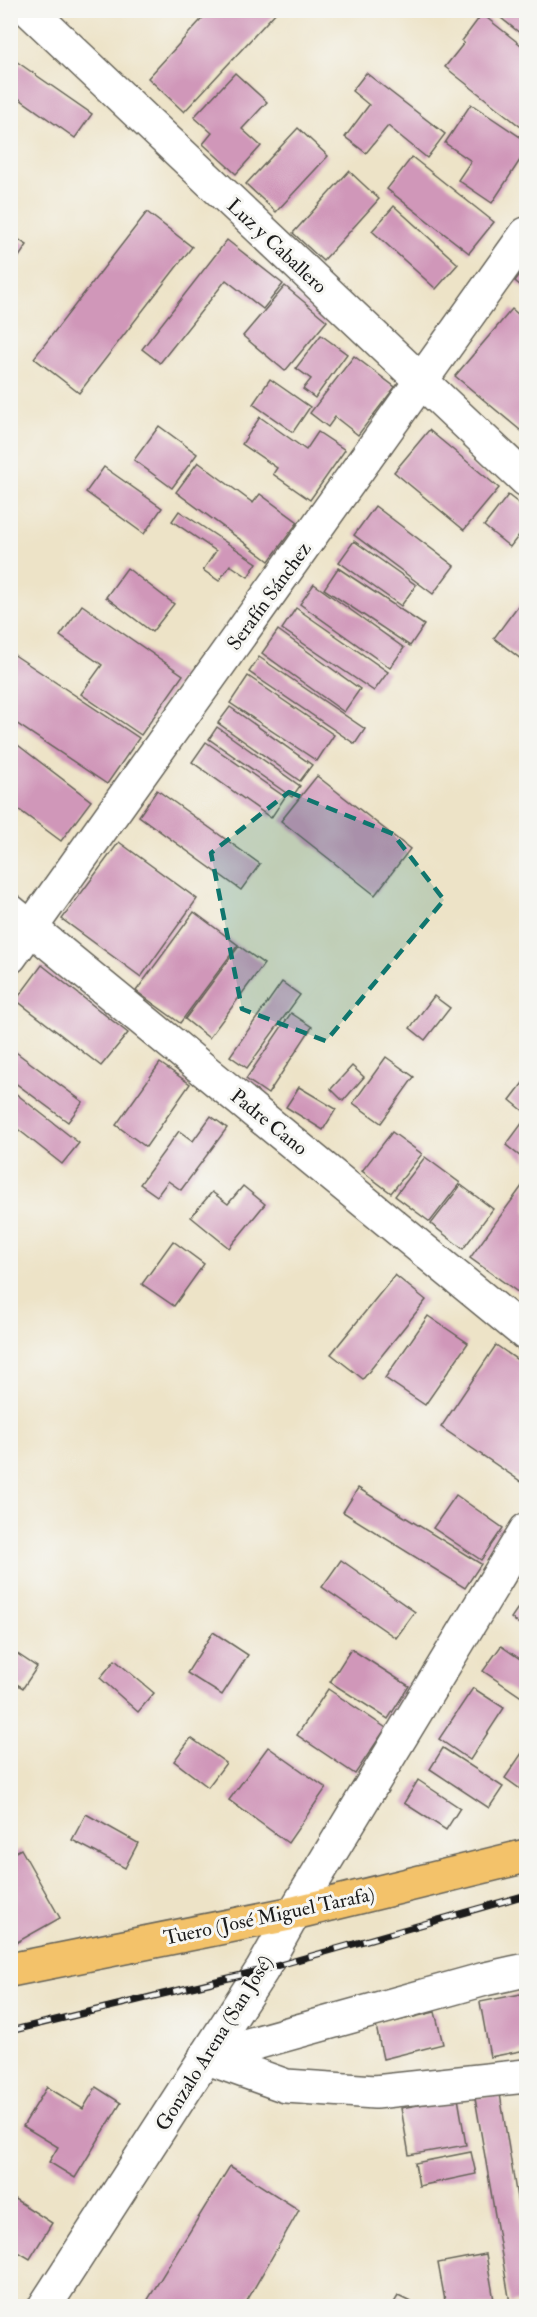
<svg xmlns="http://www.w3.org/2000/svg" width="537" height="2317" font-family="'IM FELL Double Pica',serif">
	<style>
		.building { fill: #d097b9 }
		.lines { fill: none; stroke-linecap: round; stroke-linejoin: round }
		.minor-casing { stroke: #656258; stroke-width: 36 }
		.major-casing { stroke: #656258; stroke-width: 36 }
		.minor { stroke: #fff; stroke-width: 33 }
		.major { stroke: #f3c26a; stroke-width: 33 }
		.rail-casing { stroke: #1c1c1c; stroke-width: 7 }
		.rail { stroke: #f6f6f2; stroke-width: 4.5; stroke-dasharray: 14; stroke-linecap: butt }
		.marked { fill: #0f766e; fill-opacity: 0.2; stroke: #0f766e; stroke-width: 4.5; stroke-dasharray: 12 8; stroke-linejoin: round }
		.labels { text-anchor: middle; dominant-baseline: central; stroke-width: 6; stroke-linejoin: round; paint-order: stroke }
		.street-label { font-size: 20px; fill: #1c1c1c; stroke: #f6f6f2 }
	</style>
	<rect width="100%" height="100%" fill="#f6f6f2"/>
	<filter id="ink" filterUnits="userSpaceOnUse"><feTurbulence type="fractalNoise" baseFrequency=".0167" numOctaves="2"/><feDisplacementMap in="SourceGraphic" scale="12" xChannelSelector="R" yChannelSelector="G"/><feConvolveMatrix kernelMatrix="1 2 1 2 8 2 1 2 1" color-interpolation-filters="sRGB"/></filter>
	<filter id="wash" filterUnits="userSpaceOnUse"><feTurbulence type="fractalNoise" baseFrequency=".008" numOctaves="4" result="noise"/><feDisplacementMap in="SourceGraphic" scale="24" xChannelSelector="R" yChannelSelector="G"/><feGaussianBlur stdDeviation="1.35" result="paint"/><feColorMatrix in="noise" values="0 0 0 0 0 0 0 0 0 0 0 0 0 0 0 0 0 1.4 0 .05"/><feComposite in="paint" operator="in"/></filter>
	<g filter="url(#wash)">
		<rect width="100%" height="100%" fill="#ede3c7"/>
		<g id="blocks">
			<g class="building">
				<path d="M210,10h68l-94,102 -36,-34z"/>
				<path d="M491,10h35v28z"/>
				<path d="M482,14l44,35v82l-81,-64 19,-24 -2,-2z"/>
				<path d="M10,57l82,57 -17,24 -65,-46z"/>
				<path d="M235,73l32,29 -25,27 19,17 -25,28 -33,-30 9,-11 -18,-16z"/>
				<path d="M366,73l79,61 -18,24 -39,-32 -22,27 -21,-16 24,-32 -17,-14z"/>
				<path d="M471,104l55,37v10l-34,52 -34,-23 13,-19 -26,-18z"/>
				<path d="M298,128l30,28 -52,56 -30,-28z"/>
				<path d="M412,157l82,65 -25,31 -82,-64z"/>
				<path d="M349,171l30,28 -56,62 -30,-28z"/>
				<path d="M394,206l64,58 -22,25 -64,-58z"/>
				<path d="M147,212l45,35 -113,146 -45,-35z"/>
				<path d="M10,234l17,11 -17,25z"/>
				<path d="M227,240l56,44 -20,25 -37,-29 -66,83 -18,-14z"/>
				<path d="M526,266v24l-11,-9z"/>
				<path d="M285,286l42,35 -42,50 -42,-35z"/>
				<path d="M512,309l14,12v114l-71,-59z"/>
				<path d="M321,335l26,19 -32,44 -12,-9 8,-10 -15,-11z"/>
				<path d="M354,356l41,31 -37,48 -23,-18 -7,10 -18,-14z"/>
				<path d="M270,379l40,28 -17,25 -40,-28z"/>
				<path d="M260,417l46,33 12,-18 27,18 -35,50 -37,-26 4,-6 -35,-24z"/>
				<path d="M159,426l38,28 -25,34 -38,-28z"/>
				<path d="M429,430l70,58 -35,42 -70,-58z"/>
				<path d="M198,462l55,41 7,-9 38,28 -29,39 -93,-69z"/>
				<path d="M104,467l58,41 -18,26 -58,-42z"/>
				<path d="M508,495l18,14v17l-16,21 -26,-21z"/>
				<path d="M375,506l79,60 -21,28 -79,-59z"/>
				<path d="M179,511l78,52 -9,14 -18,-12 -11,16 -16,-11 13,-19 -44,-30z"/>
				<path d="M354,541l62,44 -15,21 -62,-44z"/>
				<path d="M127,568l47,36 -22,28 -46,-35z"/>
				<path d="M338,568l86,57 -14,21 -86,-57z"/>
				<path d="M314,584l90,64 -14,20 -90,-64z"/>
				<path d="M526,595v68l-32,-25z"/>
				<path d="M82,605l101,70 -42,60 -60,-41 21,-29 -42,-29z"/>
				<path d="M296,608l92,64 -14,19 -92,-62z"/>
				<path d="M278,630l82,59 -16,23 -82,-59z"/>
				<path d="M10,652l129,86 -32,46 -97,-65z"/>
				<path d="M259,657l106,72 -10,15 -106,-72z"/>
				<path d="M248,676l86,59 -17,26 -87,-58z"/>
				<path d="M230,707l82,58 -12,16 -82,-58z"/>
				<path d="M217,727l83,59 -8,11 -83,-58z"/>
				<path d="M10,739l81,62 -30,40 -51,-38z"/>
				<path d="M206,742l79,55 -14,21 -79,-56z"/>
				<path d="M317,776l93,73 -35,46 -94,-74z"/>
				<path d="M157,790l103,74 -19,26 -102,-74z"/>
				<path d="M119,842l78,57 -56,78 -79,-58z"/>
				<path d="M194,912l44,33 -58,78 -44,-32z"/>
				<path d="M239,946l25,18 -55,74 -24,-19z"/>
				<path d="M42,965l86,68 -27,33 -85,-66z"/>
				<path d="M282,982l18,13 -53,73 -17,-12z"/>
				<path d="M434,996l16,12 -25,32 -15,-12z"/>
				<path d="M291,1013l21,14 -44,67 -22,-15z"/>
				<path d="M13,1050l70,52 -15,20 -58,-43v-25z"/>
				<path d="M386,1057l28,20 -33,46 -28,-20z"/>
				<path d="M160,1063l30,21 -44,63 -30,-22z"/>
				<path d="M352,1066l12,11 -21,24 -12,-12z"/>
				<path d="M526,1079v34l-16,-13z"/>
				<path d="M299,1087l37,22 -13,21 -37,-23z"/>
				<path d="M10,1089l69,54 -17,21 -52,-41z"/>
				<path d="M211,1116l16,12 -46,62 -13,-9 -11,15 -17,-12 39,-53 14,10z"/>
				<path d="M526,1118v43l-20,-16z"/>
				<path d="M392,1132l30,22 -31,39 -29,-22z"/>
				<path d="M425,1157l35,26 -30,39 -35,-26z"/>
				<path d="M525,1182l1,1v115l-56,-40z"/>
				<path d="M461,1185l32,24 -30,40 -32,-25z"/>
				<path d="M243,1186l22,18 -36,44 -38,-31 21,-25 16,12z"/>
				<path d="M173,1241l31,23 -30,42 -32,-22z"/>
				<path d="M395,1275l31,25 -63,79 -32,-25z"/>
				<path d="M428,1316l40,27 -43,62 -40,-27z"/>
				<path d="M496,1345l30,21v119l-85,-58z"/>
				<path d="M358,1488l123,76 -16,24 -122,-76z"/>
				<path d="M456,1495l47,33 -22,32 -48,-32z"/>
				<path d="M341,1560l74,52 -19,26 -74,-51z"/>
				<path d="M524,1599l2,1v29l-15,-11z"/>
				<path d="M213,1632l35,23 -26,40 -35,-22z"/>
				<path d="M501,1646l25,17v37l-43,-29z"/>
				<path d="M10,1649l27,18 -14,21 -13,-8z"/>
				<path d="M351,1649l58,37 -21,33 -58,-37z"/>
				<path d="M115,1660l39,33 -16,19 -38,-34z"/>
				<path d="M473,1688l31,20 -34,52 -31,-21z"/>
				<path d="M328,1689l58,39 -31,46 -58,-39z"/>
				<path d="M191,1738l35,25 -18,24 -34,-26z"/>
				<path d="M268,1747l58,41 -38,55 -59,-43z"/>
				<path d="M443,1748l60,39 -14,21 -59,-39z"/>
				<path d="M522,1753l4,3v37l-21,-15z"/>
				<path d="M418,1780l42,28 -14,22 -42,-27z"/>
				<path d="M86,1814l52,29 -13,25 -53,-28z"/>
				<path d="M21,1849l39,69 -48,27 -2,-90z"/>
				<path d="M526,1993v57l-36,7 -10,-55z"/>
				<path d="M435,2012l8,32 -60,15 -7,-33z"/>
				<path d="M47,2087l36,22 13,-22 25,16 -46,75 -26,-16 9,-15 -35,-21z"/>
				<path d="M500,2094l26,159v47l-16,3 -35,-205z"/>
				<path d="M458,2098l8,47 -57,10 -8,-47z"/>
				<path d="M471,2152l5,22 -57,12 -4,-23z"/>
				<path d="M230,2166l69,44 -55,96h-100z"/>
				<path d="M10,2196l42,27 -22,36 -20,-12z"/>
				<path d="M486,2254l9,52h-49l-8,-43z"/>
				<path d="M398,2296l21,10h-27z"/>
			</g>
		</g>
	</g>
	<g filter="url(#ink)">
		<use href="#blocks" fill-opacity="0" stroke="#656258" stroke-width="1.5"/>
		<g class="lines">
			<defs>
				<g id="minor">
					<path d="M29,10l497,470"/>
					<path d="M10,911l516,423"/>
					<path d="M10,957l516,-723"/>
					<path d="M205,2057l280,-78 41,-9"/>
					<path d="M205,2057l81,29 89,6 151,-16"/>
					<path d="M45,2306l217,-336 32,-57 232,-383"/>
				</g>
				<path id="major" d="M10,1970l284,-57 232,-57"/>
			</defs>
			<use href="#minor" class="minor-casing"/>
			<use href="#major" class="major-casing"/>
			<use href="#minor" class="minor"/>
			<use href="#major" class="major"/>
			<defs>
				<path id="rail" d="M10,2031l252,-61 264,-75"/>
			</defs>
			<use href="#rail" class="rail-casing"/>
			<use href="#rail" class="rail"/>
		</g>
	</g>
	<path class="marked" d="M289,792l104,42 51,66 -118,141 -84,-32 -31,-156z"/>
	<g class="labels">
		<g class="street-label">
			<text transform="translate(277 246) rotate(43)">Luz y Caballero</text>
			<text transform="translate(269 596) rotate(-54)">Serafín Sánchez</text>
			<text transform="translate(269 1122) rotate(39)">Padre Cano</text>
			<text transform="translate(269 1916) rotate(-12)">Tuero (José Miguel Tarafa)</text>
			<text transform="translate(214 2043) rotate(-58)">Gonzalo Arena (San José)</text>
		</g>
	</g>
	<rect width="537" height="2317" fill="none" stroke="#f6f6f2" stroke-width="36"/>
</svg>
